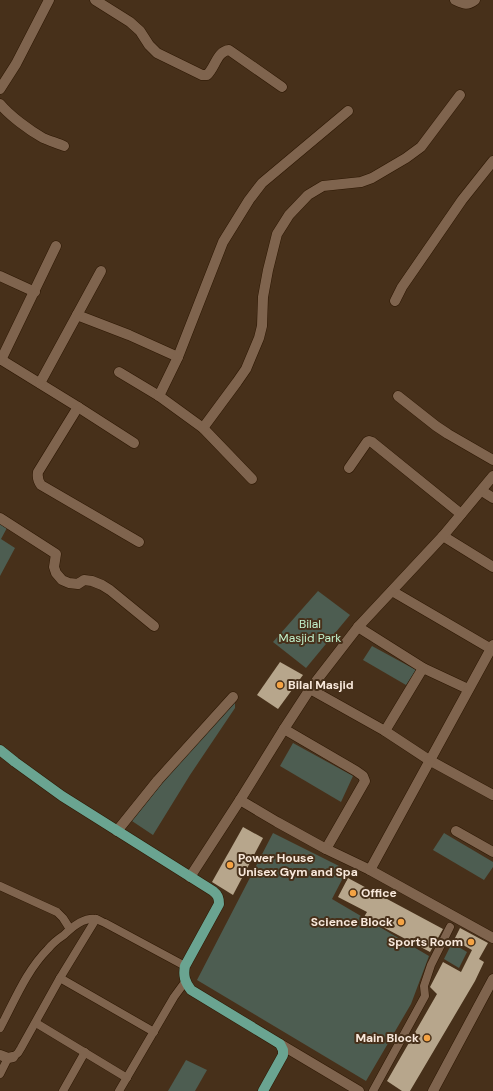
<svg xmlns="http://www.w3.org/2000/svg" width="493" height="1091" font-family="'DM Sans',sans-serif">
	<style>
		.green { fill: #4d5d51 }
		.building { fill: #b7a68c }
		.lines { fill: none; stroke-linecap: round; stroke-linejoin: round }
		.lane-casing { stroke: #2d1703; stroke-width: 9 }
		.street-casing { stroke: #2d1703; stroke-width: 11 }
		.primary-casing { stroke: #2d1703; stroke-width: 11 }
		.lane { stroke: #7f644e; stroke-width: 8 }
		.street { stroke: #7f644e; stroke-width: 10 }
		.primary { stroke: #6aa491; stroke-width: 10 }
		.poi-dot { fill: #f4a344; stroke: #47301a; stroke-width: 1.5 }
		.labels { text-anchor: middle; dominant-baseline: central; stroke-width: 4; stroke-linejoin: round; paint-order: stroke }
		.park-label { font-size: 12px; fill: #c0f0cb; stroke: #47301a }
		.poi-label { font-size: 12px; font-weight: bold; fill: #f8e8db; stroke: #47301a; text-anchor: start }
	</style>
	<rect width="100%" height="100%" fill="#47301a"/>
	<g class="green">
		<path d="M0,521l8,5 -7,13 14,9 -15,28z"/>
		<path d="M318,591l32,24 -44,53 -33,-26z"/>
		<path d="M372,646l44,24 -10,15 -43,-25z"/>
		<path d="M235,702v6l-45,67 -37,60 -21,-14 35,-44z"/>
		<path d="M293,743l60,33 -12,26 -61,-36z"/>
		<path d="M273,833l74,37 -15,29 97,57 -18,48 -45,77 -169,-101z"/>
		<path d="M444,833l49,29v5l-9,13 -51,-30z"/>
		<path d="M452,943l15,9 -8,16 -15,-9z"/>
		<path d="M186,1060l21,10 -12,21h-27z"/>
	</g>
	<g class="building">
		<path d="M280,662l23,13 -25,34 -21,-14z"/>
		<path d="M243,827l20,11 -30,57 -21,-13z"/>
		<path d="M348,878l95,51 -13,23 -66,-35 3,-5 -29,-15z"/>
		<path d="M460,928l28,15 -9,16 5,3 -9,19 -65,110h-8l-15,-10 50,-87 -7,-7 13,-25 18,10 11,-22 -18,-10z"/>
	</g>
	<g class="lines">
		<defs>
			<g id="lane">
				<path d="M0,886l57,26 6,6 7,11"/>
				<path d="M60,978l94,54"/>
				<path d="M36,1023l91,55"/>
				<path d="M0,1028c14,-26 26,-57 48,-79 4,-5 10,-10 16,-14 8,-8 20,-18 32,-16 3,1 6,3 9,4l80,43"/>
				<path d="M13,1057l5,-4 3,-5 39,-70 36,-59"/>
				<path d="M0,1074l8,-16"/>
				<path d="M63,1091l22,-39"/>
				<path d="M119,1091l55,-94 11,-15"/>
				<path d="M373,1091l52,-95 -1,-10 7,-21 19,-38"/>
			</g>
			<g id="street">
				<path d="M95,0l35,22 10,9 9,14 8,8 45,22h5c8,-7 10,-24 22,-25l53,37"/>
				<path d="M455,0c9,4 12,6 20,0"/>
				<path d="M0,89l16,-25 33,-64"/>
				<path d="M0,104c10,12 29,26 43,34 7,3 14,5 21,8"/>
				<path d="M0,276l35,16"/>
				<path d="M395,301l7,-14 60,-87 31,-39"/>
				<path d="M77,315l52,20 49,22"/>
				<path d="M0,359l78,48 56,36"/>
				<path d="M1,360l55,-114"/>
				<path d="M119,372l40,24 44,32 49,51"/>
				<path d="M40,383l61,-112"/>
				<path d="M159,396l19,-39 45,-115 26,-42 13,-17 86,-72"/>
				<path d="M398,396l38,30 12,8 45,26"/>
				<path d="M78,407l-40,65c-1,6 0,9 3,13l98,57"/>
				<path d="M203,428l34,-46 9,-13 13,-31 3,-12 1,-29 5,-27 9,-36 12,-19 19,-20 15,-9 38,-4 11,-4 34,-20 15,-11 39,-52"/>
				<path d="M349,468l18,-26 2,-1 3,1 89,72"/>
				<path d="M482,491l11,7"/>
				<path d="M0,518l56,36 -2,13 2,6 6,7 7,3 9,1 6,-4 8,1 10,4 8,5 44,36"/>
				<path d="M443,536l50,31"/>
				<path d="M392,591l101,59"/>
				<path d="M358,627l65,41 45,21"/>
				<path d="M310,689l75,42 44,29 64,35"/>
				<path d="M284,729l72,42 7,5 2,5 -39,68"/>
				<path d="M385,731l38,-63"/>
				<path d="M240,800l37,22 49,27 44,21 123,68"/>
				<path d="M117,831l41,-51 75,-83"/>
				<path d="M456,831l37,21"/>
				<path d="M370,870l123,-225"/>
				<path d="M190,877l50,-77 44,-71 26,-40 48,-62 85,-91 50,-60"/>
				<path d="M280,1044l79,47"/>
				<path d="M0,1055l8,3 5,-1"/>
				<path d="M433,1091l60,-112"/>
			</g>
			<path id="primary" d="M0,750l15,12 47,34 151,95c5,4 6,7 6,13l-34,62c-2,10 0,16 6,24l89,54 3,6v5l-20,36"/>
		</defs>
		<use href="#lane" class="lane-casing"/>
		<use href="#street" class="street-casing"/>
		<use href="#primary" class="primary-casing"/>
		<use href="#lane" class="lane"/>
		<use href="#street" class="street"/>
		<use href="#primary" class="primary"/>
	</g>
	<g class="poi-dot">
		<circle cx="280" cy="685" r="4"/>
		<circle cx="230" cy="865" r="4"/>
		<circle cx="353" cy="893" r="4"/>
		<circle cx="401" cy="922" r="4"/>
		<circle cx="471" cy="942" r="4"/>
		<circle cx="427" cy="1038" r="4"/>
	</g>
	<g class="labels">
		<g class="park-label">
			<text x="310" y="624">Bilal<tspan x="310" dy="14">Masjid Park</tspan></text>
		</g>
		<g class="poi-label">
			<text x="288" y="685">Bilal Masjid</text>
			<text x="238" y="858">Power House<tspan x="238" dy="14">Unisex Gym and Spa</tspan></text>
			<text x="361" y="893">Office</text>
			<text x="393" y="922" text-anchor="end">Science Block</text>
			<text x="463" y="942" text-anchor="end">Sports Room</text>
			<text x="419" y="1038" text-anchor="end">Main Block</text>
		</g>
	</g>
</svg>
